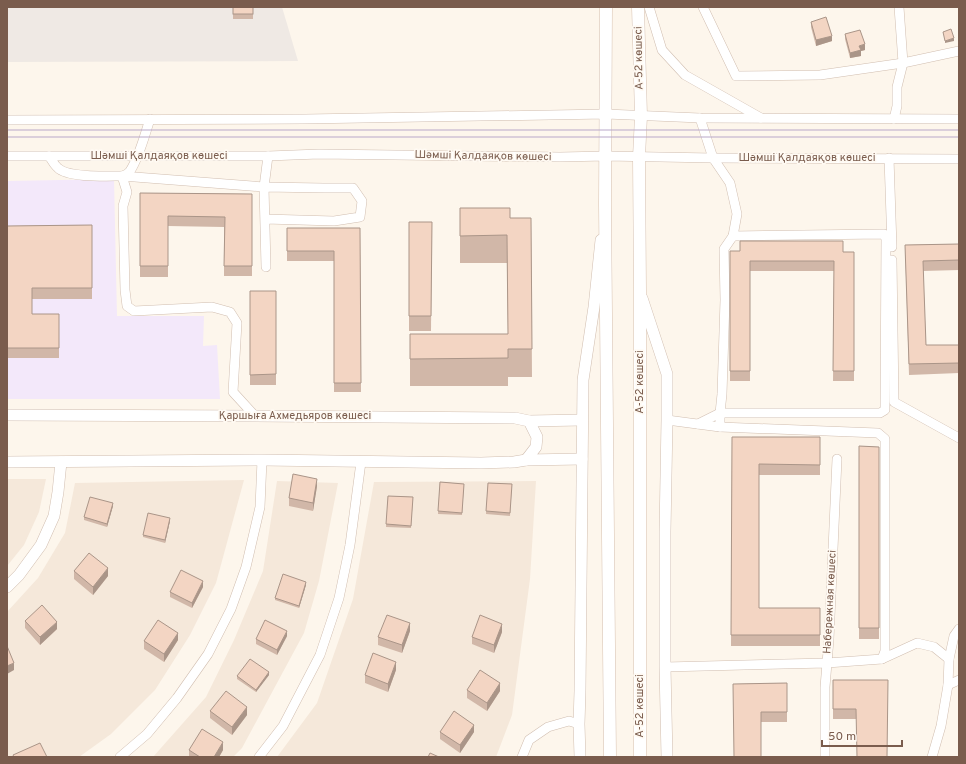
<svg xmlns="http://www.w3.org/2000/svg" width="966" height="764" font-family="Overpass,sans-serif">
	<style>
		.residential { fill: #f5e8da }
		.industrial { fill: #efe9e4 }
		.education { fill: #f3e8fa }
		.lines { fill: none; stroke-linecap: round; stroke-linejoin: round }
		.minor-casing { stroke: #d1beb0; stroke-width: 10 }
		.tertiary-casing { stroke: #d1beb0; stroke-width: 12 }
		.secondary-casing { stroke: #d6c0b0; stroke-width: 13 }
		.minor { stroke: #fff; stroke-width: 9 }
		.tertiary { stroke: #fff; stroke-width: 11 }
		.secondary { stroke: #fff; stroke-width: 12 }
		.tram { stroke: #b9a8c9; stroke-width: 1 }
		.wall { fill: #d1b7a8 }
		.shaded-wall { fill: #aa9588 }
		.building { fill: #f3d5c3; stroke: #aa9588 }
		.labels { text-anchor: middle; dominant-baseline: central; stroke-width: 3.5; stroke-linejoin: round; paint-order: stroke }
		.street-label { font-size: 11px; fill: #7a5c4d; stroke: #fffaf3 }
	</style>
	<rect width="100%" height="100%" fill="#fdf6ec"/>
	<g class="residential">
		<path d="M7,479h39l-7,33 -15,33 -17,21z"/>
		<path d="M244,480l-28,103 -26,52 -35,55 -44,44 -32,23h-72v-145l31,-34 27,-45 10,-50z"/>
		<path d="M277,481l61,2 -19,98 -15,52 -62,115 -9,9h-80l53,-60 28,-57 29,-69z"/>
		<path d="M536,481l-6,98 -18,136 -16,42h-219l40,-54 36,-104 21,-117z"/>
	</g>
	<path class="industrial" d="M7,7h275l16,54 -291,1z"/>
	<path class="education" d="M114,179l3,137h87l-1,30 14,-1 3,54h-213v-218z"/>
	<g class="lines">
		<defs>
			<g id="minor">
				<path d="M649,7l13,43 23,25 76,43"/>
				<path d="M703,7l33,69 84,-1 83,-12 56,-12"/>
				<path d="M894,119l3,-13v-19l6,-24 -4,-56"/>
				<path d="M7,120l298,-1 301,-5 94,4 259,1"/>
				<path d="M7,156h261l51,-2 241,3 46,-1 107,2 246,1"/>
				<path d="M49,156c3,4 5,9 9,12 10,10 50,8 64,8 4,-1 6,-2 8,-5 9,-13 15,-37 20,-52"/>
				<path d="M889,158l3,89"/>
				<path d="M265,219l69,2 26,-4 2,-16 -9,-13h-29l-60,-1 2,80"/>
				<path d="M892,260l2,142 65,36"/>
				<path d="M255,416l-22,-24 4,-69 -7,-11 -18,-5 -78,4 -7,-5 -2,-16 -2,-84 4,-14 -5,-16 142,11 4,-31"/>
				<path d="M667,420l53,7v-14l2,-19 3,-94 -1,-51 9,-13 4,-22 -7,-31 -17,-25 -13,-40"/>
				<path d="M698,424l22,-11h160l5,-3 1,-171 -2,-5 -151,2"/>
				<path d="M720,427l158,6 7,6v212l-3,8"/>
				<path d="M837,459l-8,180 -2,24 55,-4 35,-16 17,4 15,12"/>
				<path d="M665,667l162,-4 -2,24v70"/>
				<path d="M948,685l11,-5"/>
				<path d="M120,757l27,-23 30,-36 31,-44 23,-45 15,-42 14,-60 2,-47"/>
				<path d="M259,757l24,-31 37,-71 19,-57 11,-53 11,-83"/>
				<path d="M522,757l7,-17 19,-13 21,-6 10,3"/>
				<path d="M932,757l9,-31 7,-41 1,-26 5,-23 5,-7"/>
			</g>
			<g id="tertiary">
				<path d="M642,298l25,76v46l-2,112v135l2,90"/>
				<path d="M7,415l248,1 260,2 14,3 53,-1"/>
				<path d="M526,460l10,-13 1,-10 -8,-16"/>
				<path d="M7,462l255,-2 219,3 33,-1 12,-2 56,-1"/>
				<path d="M7,587l12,-12 22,-30 13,-29 4,-24 3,-30"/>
				<path d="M580,757l-1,-33 1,-33 3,-311 11,-73 7,-67"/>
			</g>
			<g id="secondary">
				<path d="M606,7l-1,197 5,553"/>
				<path d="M638,7l3,109 -2,41 1,135v465"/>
			</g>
		</defs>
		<use href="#minor" class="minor-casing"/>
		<use href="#tertiary" class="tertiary-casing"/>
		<use href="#secondary" class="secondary-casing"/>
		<use href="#minor" class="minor"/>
		<use href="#tertiary" class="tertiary"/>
		<use href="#secondary" class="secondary"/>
		<g class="tram">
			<path d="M7,130h952"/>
			<path d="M7,137h952"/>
		</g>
	</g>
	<g class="wall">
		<rect x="233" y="7" width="20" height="12"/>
		<path d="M811,22l21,19 -16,5 -5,-19z"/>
		<path d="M845,34l20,16 -4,1v5l-11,2 -5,-19z"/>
		<path d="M140,193l112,1v82h-28v-49l-56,-1v51h-28z"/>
		<path d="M460,208l50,10h21l1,159h-24v9h-98v-52h98l-1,-71h-47z"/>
		<path d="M409,222h23l-1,109h-22z"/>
		<path d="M92,225v74h-60v15h27v44h-52v-132z"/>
		<path d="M287,228h73l1,164h-27v-131h-47z"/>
		<path d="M959,244v26l-36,1 3,74h33v28l-50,2 -4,-130z"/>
		<path d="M730,251l124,1v129h-21l1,-110h-84v110h-20z"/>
		<rect x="250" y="291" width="26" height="94"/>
		<path d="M732,437h88v38h-61v133h61v38h-89z"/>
		<path d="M859,446l20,1v192h-20z"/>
		<path d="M440,482l24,2 -2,31 -24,-1z"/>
		<path d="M488,483l24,1 -2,32 -24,-2z"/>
		<path d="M317,486l-4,25 -24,-5v-8z"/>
		<path d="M388,496l25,1 -2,31 -25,-1z"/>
		<path d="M113,506l-6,21 -23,-7v-3z"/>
		<path d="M170,521l-5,22 -22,-6v-2z"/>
		<path d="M74,571l34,5 -15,19 -19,-16z"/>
		<path d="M306,585l-7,23 -24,-8v-2z"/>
		<path d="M203,587l-11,21 -22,-11v-5z"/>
		<path d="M25,621l32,8 -17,16 -15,-17z"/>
		<path d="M410,631l-8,22 -24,-8v-8z"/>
		<path d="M502,632l-8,21 -22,-9v-7z"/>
		<path d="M287,636l-10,19 -21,-11v-5z"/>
		<path d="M178,640l-14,22 -20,-13v-8z"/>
		<path d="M396,670l-8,22 -23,-9v-8z"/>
		<path d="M269,675l-13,17 -19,-13v-3z"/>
		<path d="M833,680h55l-32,39h-23z"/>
		<path d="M787,683v39h-26l-28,-38z"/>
		<path d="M467,690l33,1 -13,20 -20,-13z"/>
		<path d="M210,711l37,4 -15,20 -22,-17z"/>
		<path d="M440,732h34l-14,21 -20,-14z"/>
		<path d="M189,750h34l-4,7h-30z"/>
	</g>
	<g class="shaded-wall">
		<path d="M832,36v5l-16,5v-6z"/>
		<path d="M954,38v3l-9,2v-2z"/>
		<path d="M865,44v6l-4,1v5l-11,2v-5l9,-7z"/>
		<path d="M317,479v7l-4,25v-8z"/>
		<path d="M113,503v3l-6,21v-3z"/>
		<path d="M170,518v3l-5,22v-3z"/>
		<path d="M108,568v8l-15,19v-8z"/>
		<path d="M203,581v6l-11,21v-5z"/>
		<path d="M306,582v3l-7,23v-2z"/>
		<path d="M57,622v7l-17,16v-8z"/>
		<path d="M410,623v8l-8,22v-8z"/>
		<path d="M502,624v8l-8,21v-8z"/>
		<path d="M287,631v5l-10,19v-5z"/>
		<path d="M178,633v7l-14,22v-8z"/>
		<path d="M396,662v8l-8,22v-8z"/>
		<path d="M14,663v7l-7,4v-8z"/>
		<path d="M269,672v3l-13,17v-2z"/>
		<path d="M500,683v8l-13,20v-8z"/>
		<path d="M247,707v8l-15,20v-8z"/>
		<path d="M474,725v7l-14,21v-8z"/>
		<path d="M223,742v8l-4,7h-5z"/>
	</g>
	<g class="building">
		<rect x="233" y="7" width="20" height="7"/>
		<path d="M826,17l6,19 -16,4 -5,-18z"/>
		<path d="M951,29l3,9 -9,3 -2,-9z"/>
		<path d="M860,30l5,14 -6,2 2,4 -11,3 -5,-19z"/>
		<path d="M140,193l112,1v72h-28l1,-49 -57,-1v50h-28z"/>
		<path d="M460,208h50v10h21l1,131h-24v9l-98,1v-25h98l-1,-99 -47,1z"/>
		<path d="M409,222h23l-1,94h-22z"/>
		<path d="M92,225v63h-60v26h27v34h-52v-122z"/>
		<path d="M287,228h73l1,155h-27v-132h-47z"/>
		<path d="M740,241h103v11h11v119h-21l1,-110h-84v110h-20v-120h10z"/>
		<path d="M959,244v16l-36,1 3,84h33v18l-50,1 -4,-119z"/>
		<path d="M250,291h26v83l-26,1z"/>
		<path d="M732,437h88v28l-61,-1v144h61v27h-89z"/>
		<path d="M859,446l20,1v181h-20z"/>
		<path d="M293,474l24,5 -4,24 -24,-5z"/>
		<path d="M440,482l24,2 -2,29 -24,-2z"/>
		<path d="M488,483l24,1 -2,29 -24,-2z"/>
		<path d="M388,496l25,1 -2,29 -25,-2z"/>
		<path d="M90,497l23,6 -6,21 -23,-7z"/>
		<path d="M148,513l22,5 -5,22 -22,-5z"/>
		<path d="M89,553l19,15 -15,19 -19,-16z"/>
		<path d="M181,570l22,11 -11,22 -22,-11z"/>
		<path d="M283,574l23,8 -7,24 -24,-8z"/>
		<path d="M42,605l15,17 -17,15 -15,-16z"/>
		<path d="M387,615l23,8 -8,22 -24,-8z"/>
		<path d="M480,615l22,9 -8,21 -22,-8z"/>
		<path d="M158,620l20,13 -14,21 -20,-13z"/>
		<path d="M265,620l22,11 -10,19 -21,-11z"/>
		<path d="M7,646l7,17 -7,3z"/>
		<path d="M373,653l23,9 -8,22 -23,-9z"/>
		<path d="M250,659l19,13 -13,18 -19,-14z"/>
		<path d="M480,670l20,13 -13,20 -20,-13z"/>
		<path d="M833,680h55l-1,77h-30l-1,-48h-23z"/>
		<path d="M787,683v29h-26v45h-27l-1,-73z"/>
		<path d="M226,691l21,16 -15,20 -22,-16z"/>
		<path d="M454,711l20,14 -14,20 -20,-13z"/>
		<path d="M202,729l21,13 -9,15h-14l-11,-7z"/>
		<path d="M40,743l7,14h-33l-1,-2z"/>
		<path d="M430,753l9,4h-11z"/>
	</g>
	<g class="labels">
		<g class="street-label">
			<text transform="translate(639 58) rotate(-91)">А-52 көшесі</text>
			<text x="159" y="156">Шәмші Қалдаяқов көшесі</text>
			<text transform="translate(483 156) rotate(1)">Шәмші Қалдаяқов көшесі</text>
			<text x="807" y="158">Шәмші Қалдаяқов көшесі</text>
			<text transform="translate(640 382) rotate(-90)">А-52 көшесі</text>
			<text x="295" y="416">Қаршыға Ахмедьяров көшесі</text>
			<text transform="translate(830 602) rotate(-87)">Набережная көшесі</text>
			<text transform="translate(640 706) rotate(-90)">А-52 көшесі</text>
		</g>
	</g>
	<rect width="966" height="764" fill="none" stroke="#7a5c4d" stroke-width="16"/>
	<path d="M822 740v6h80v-6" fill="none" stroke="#7a5c4d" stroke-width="2"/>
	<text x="828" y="740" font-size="12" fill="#7a5c4d" stroke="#fffaf3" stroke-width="3" paint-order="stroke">50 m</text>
</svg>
